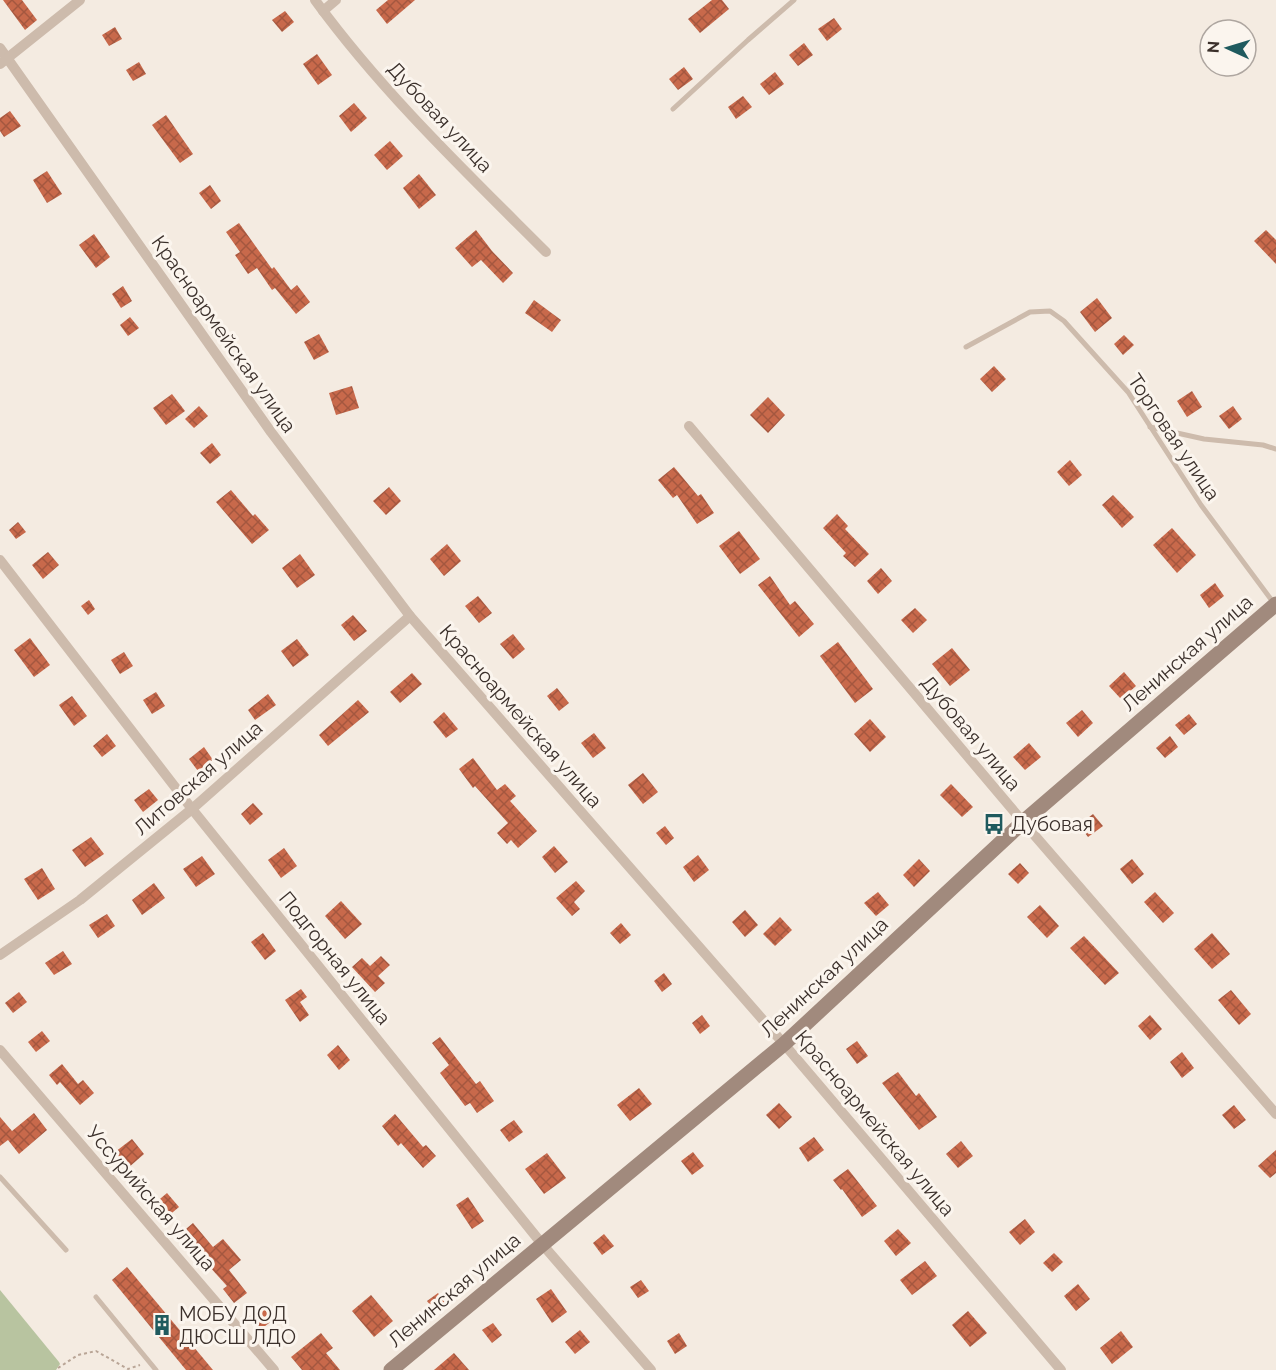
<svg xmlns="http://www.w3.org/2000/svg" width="1276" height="1370" font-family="Raleway,sans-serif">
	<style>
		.pitch { fill: #b8c4a0 }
		.building { fill: url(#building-cross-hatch) }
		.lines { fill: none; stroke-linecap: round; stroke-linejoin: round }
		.path { stroke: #b9a596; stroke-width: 2; stroke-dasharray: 3 3; stroke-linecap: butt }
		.service { stroke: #cdbbac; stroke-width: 5 }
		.minor { stroke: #cdbbac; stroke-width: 10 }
		.secondary { stroke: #a18a7d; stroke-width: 15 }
		.labels { text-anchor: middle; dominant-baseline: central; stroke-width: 6; stroke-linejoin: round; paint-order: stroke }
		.street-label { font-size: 20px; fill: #3b302b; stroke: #fbf5ee }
		.poi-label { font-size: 20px; fill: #3b302b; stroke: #fbf5ee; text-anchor: start }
	</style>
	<defs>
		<pattern id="building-cross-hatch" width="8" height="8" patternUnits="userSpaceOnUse" patternTransform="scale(1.5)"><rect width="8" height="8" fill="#c8694b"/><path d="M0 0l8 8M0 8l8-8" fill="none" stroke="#a4573f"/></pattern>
	</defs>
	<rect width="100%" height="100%" fill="#f4ebe1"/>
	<path class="pitch" d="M0,1290l59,72 1,2 -4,6h-56z"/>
	<g class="building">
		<path d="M3,0h19l15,20 -12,10z"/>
		<path d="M388,0h27l-28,24 -11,-14z"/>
		<path d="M712,0h10l7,9 -29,24 -12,-14z"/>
		<path d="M285,11l9,11 -12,10 -10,-12z"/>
		<path d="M834,18l8,11 -15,12 -9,-12z"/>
		<path d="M115,27l7,12 -13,7 -7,-11z"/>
		<path d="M804,43l9,12 -15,11 -9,-11z"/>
		<path d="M317,54l15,21 -14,10 -15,-21z"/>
		<path d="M139,62l7,12 -13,7 -7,-11z"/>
		<path d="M684,67l9,12 -15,11 -9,-11z"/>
		<path d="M775,72l9,12 -15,11 -9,-11z"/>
		<path d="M743,96l9,11 -16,12 -8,-12z"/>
		<path d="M354,103l13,15 -16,14 -12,-16z"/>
		<path d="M10,111l11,15 -17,11 -4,-6v-13z"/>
		<path d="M166,115l27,39 -13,9 -28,-38z"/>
		<path d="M390,141l13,15 -16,14 -13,-15z"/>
		<path d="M47,171l15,23 -15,9 -14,-23z"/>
		<path d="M419,174l17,21 -17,14 -16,-21z"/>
		<path d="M210,185l11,16 -10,8 -12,-16z"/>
		<path d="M239,223l33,46 2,-2 17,23 6,-5 13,17 -14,12 -21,-26 -3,2 -15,-22 -9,6 -13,-19 5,-3 -14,-20z"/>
		<path d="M476,230l16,21 21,22 -10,10 -22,-23 -9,7 -17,-19z"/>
		<path d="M1266,230l10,10v24l-22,-23z"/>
		<path d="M94,234l16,23 -14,11 -17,-23z"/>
		<path d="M123,286l9,15 -11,7 -9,-14z"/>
		<path d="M1097,298l15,20 -17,14 -15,-20z"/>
		<path d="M534,300l27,20 -9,12 -27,-19z"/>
		<path d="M130,317l9,11 -11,8 -8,-11z"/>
		<path d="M319,334l10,18 -15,8 -10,-18z"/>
		<path d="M1124,335l10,10 -11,10 -9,-11z"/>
		<path d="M994,366l12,13 -14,13 -12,-13z"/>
		<path d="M352,386l7,22 -23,7 -7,-22z"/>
		<path d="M1192,391l10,16 -15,10 -10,-16z"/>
		<path d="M172,394l13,17 -19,14 -13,-17z"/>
		<path d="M768,397l17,18 -17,18 -18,-18z"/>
		<path d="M199,406l9,10 -14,12 -9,-9z"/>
		<path d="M1233,406l9,13 -13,10 -10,-13z"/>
		<path d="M212,443l9,12 -11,9 -10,-11z"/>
		<path d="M1070,460l12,15 -13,11 -12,-14z"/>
		<path d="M674,467l24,29 3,-2 13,19 -17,11 -20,-29 -4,3 -15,-18z"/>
		<path d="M389,487l12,14 -15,14 -13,-14z"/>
		<path d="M231,490l22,26 2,-2 14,16 -17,14 -36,-42z"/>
		<path d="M1113,495l21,22 -12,11 -20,-23z"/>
		<path d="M837,514l11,12 -3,3 24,25 -14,13 -12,-11 3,-3 -23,-25z"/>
		<path d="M18,522l8,10 -10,7 -7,-9z"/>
		<path d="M1172,528l24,27 -19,18 -24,-28z"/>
		<path d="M739,531l21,28 -20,15 -21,-28z"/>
		<path d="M447,544l14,17 -17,15 -14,-17z"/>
		<path d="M48,552l11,13 -16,14 -11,-14z"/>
		<path d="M300,554l15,21 -18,13 -15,-20z"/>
		<path d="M881,568l11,13 -14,13 -11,-13z"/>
		<path d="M770,576l20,29 5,-4 19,23 -15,13 -41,-52z"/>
		<path d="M1215,583l9,13 -15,12 -9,-13z"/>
		<path d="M478,596l14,17 -13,10 -14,-17z"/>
		<path d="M89,600l6,9 -7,6 -7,-9z"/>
		<path d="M915,608l12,12 -14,13 -12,-13z"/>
		<path d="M353,615l14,16 -13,10 -13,-16z"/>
		<path d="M513,634l12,15 -12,10 -13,-15z"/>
		<path d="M30,638l20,27 -16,12 -20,-27z"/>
		<path d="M297,639l12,16 -16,12 -12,-16z"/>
		<path d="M838,642l35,47 -18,14 -35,-47z"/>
		<path d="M952,648l18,22 -20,16 -18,-22z"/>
		<path d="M124,652l9,14 -13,8 -9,-14z"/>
		<path d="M1124,672l12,14 -15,13 -12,-13z"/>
		<path d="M412,673l10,11 -22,19 -10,-11z"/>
		<path d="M557,688l12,15 -10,8 -12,-15z"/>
		<path d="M156,692l9,14 -13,8 -9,-14z"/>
		<path d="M268,694l8,11 -21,15 -7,-10z"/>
		<path d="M72,696l15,20 -13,10 -15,-21z"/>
		<path d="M358,700l11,12 -41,34 -9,-11z"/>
		<path d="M1082,710l11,13 -15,14 -12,-14z"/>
		<path d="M444,712l14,17 -12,9 -13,-16z"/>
		<path d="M1189,714l8,10 -13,11 -9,-10z"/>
		<path d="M870,719l16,18 -16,15 -16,-18z"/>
		<path d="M594,733l12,15 -13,10 -12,-15z"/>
		<path d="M107,734l9,12 -14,11 -9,-11z"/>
		<path d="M1170,736l8,11 -13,11 -9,-10z"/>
		<path d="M1029,743l12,14 -16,13 -12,-13z"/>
		<path d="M204,747l9,13 -15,11 -9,-12z"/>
		<path d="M473,758l24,32 8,-6 11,12 -6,5 27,30 -19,17 -7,-8 -4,4 -10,-11 11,-10 -33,-37 -2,2 -14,-19z"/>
		<path d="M643,773l15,19 -15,12 -15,-19z"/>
		<path d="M951,784l22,23 -11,10 -22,-22z"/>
		<path d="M149,789l9,11 -15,12 -9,-12z"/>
		<path d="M253,803l10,11 -13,11 -9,-11z"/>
		<path d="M1093,814l10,12 -15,11 -9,-12z"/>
		<path d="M665,826l9,12 -8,7 -10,-12z"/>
		<path d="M91,837l13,17 -19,13 -13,-17z"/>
		<path d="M554,846l14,16 -13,11 -13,-16z"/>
		<path d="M284,848l13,18 -16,12 -13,-18z"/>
		<path d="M698,855l11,15 -15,12 -11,-15z"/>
		<path d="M202,856l13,18 -19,13 -13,-18z"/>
		<path d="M919,859l11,12 -16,16 -11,-12z"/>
		<path d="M1132,859l12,15 -12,10 -12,-15z"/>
		<path d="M1020,863l9,10 -11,11 -10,-10z"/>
		<path d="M42,868l13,21 -17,11 -14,-21z"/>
		<path d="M576,881l9,10 -11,11 6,7 -8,7 -16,-18z"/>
		<path d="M154,883l11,15 -23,17 -10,-15z"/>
		<path d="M878,892l11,13 -13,11 -12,-13z"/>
		<path d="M1155,892l19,21 -11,10 -19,-21z"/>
		<path d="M341,901l21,23 -17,15 -20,-23z"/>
		<path d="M1040,905l19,21 -12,12 -20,-21z"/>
		<path d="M745,910l13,15 -13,12 -13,-15z"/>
		<path d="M107,914l8,12 -17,12 -9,-13z"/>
		<path d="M780,917l12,13 -17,16 -12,-12z"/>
		<path d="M621,923l10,12 -11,9 -10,-11z"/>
		<path d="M263,933l13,18 -11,9 -14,-18z"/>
		<path d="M1212,933l18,21 -18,15 -18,-20z"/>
		<path d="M1084,936l35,37 -14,12 -35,-37z"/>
		<path d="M63,951l9,13 -18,11 -9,-12z"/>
		<path d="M381,956l9,9 -12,11 7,7 -10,9 -23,-25 10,-9 8,8z"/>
		<path d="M664,973l8,11 -10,8 -8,-11z"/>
		<path d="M301,989l6,8 -7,5 9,13 -9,7 -15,-22z"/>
		<path d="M1231,990l20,24 -12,11 -21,-25z"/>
		<path d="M19,992l8,10 -14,11 -8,-10z"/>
		<path d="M702,1015l8,11 -10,8 -8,-11z"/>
		<path d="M1150,1015l12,14 -12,11 -12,-14z"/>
		<path d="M42,1031l8,10 -14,11 -8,-10z"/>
		<path d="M440,1037l36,47 4,-3 14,20 -17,12 -7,-10 -5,3 -25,-33 9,-8 -17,-22z"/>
		<path d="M857,1041l11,15 -11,8 -11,-15z"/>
		<path d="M338,1045l12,15 -11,10 -12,-15z"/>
		<path d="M1182,1052l12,16 -12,10 -12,-16z"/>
		<path d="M62,1064l16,20 5,-4 11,13 -14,12 -20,-23 -3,3 -8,-10z"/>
		<path d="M898,1072l18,24 3,-3 18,24 -18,13 -37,-47z"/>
		<path d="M639,1088l13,16 -22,17 -13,-16z"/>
		<path d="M779,1103l13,14 -13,12 -13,-14z"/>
		<path d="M1234,1105l12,15 -12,9 -12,-14z"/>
		<path d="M34,1113l13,17 -28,24 -11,-14 -8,6v-29l12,14z"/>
		<path d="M395,1114l28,33 3,-2 10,11 -13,12 -22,-25 -3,3 -16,-20z"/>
		<path d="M514,1120l9,12 -14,10 -9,-12z"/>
		<path d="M814,1137l10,13 -16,12 -9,-14z"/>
		<path d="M132,1139l12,15 -16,14 -13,-16z"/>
		<path d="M961,1141l12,15 -15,12 -12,-14z"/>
		<path d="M1276,1150v23l-6,5 -12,-12z"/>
		<path d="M693,1152l11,14 -12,9 -11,-14z"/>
		<path d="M547,1153l19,25 -22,16 -19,-25z"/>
		<path d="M848,1169l29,37 -15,11 -20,-28 -1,1 -8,-10z"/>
		<path d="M167,1193l12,14 -13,11 -12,-14z"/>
		<path d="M468,1197l16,24 -12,8 -16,-24z"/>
		<path d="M1025,1219l10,13 -15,13 -11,-13z"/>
		<path d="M193,1223l20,24 10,-8 18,21 -12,10 18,23 -13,10 -11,-14 4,-3 -47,-52z"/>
		<path d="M898,1229l13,14 -15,13 -12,-15z"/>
		<path d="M604,1234l10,12 -12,9 -9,-12z"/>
		<path d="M1054,1253l9,9 -11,10 -9,-9z"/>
		<path d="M925,1261l12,15 -25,19 -12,-15z"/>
		<path d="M127,1267l86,103h-27l-74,-90z"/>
		<path d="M641,1280l8,11 -11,7 -8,-11z"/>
		<path d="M1078,1284l12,15 -14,12 -12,-15z"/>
		<path d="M551,1289l16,23 -15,11 -16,-24z"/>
		<path d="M438,1293l7,10 -11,7 -7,-9z"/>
		<path d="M371,1295l22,26 -19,16 -22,-26z"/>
		<path d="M262,1306l11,14 -13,10 -11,-14z"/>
		<path d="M968,1311l19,22 -17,14 -18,-22z"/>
		<path d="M493,1323l9,12 -10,8 -10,-13z"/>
		<path d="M580,1330l10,12 -15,12 -10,-12z"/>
		<path d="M1121,1331l12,16 -21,17 -12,-16z"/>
		<path d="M321,1333l12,15 -7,5 14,17h-38l-11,-13z"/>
		<path d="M679,1333l8,13 -12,8 -8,-13z"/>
		<path d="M454,1353l15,17h-35z"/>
	</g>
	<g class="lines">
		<path class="path" d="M58,1368l20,-13 18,-4 32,18 12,-4"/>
		<g class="service">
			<path d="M673,109l75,-69 46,-40"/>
			<path d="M966,347l64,-35 20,-1 14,10 64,71 73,113 72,97"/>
			<path d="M1150,427l54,12 59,6 13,4"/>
			<path d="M0,1177l66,73"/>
			<path d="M96,1297l60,73"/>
		</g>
		<g class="minor">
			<path d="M315,0c67,92 151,172 231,252"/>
			<path d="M323,11l13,-11"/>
			<path d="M0,48l271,384 139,184 374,428 277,326"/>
			<path d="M0,64l80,-64"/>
			<path d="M689,426l334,396 253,292"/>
			<path d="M0,560l192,249 350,435 109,126"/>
			<path d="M0,955l80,-55 112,-91 218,-193"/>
			<path d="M0,1050l274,320"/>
		</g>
		<path class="secondary" d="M391,1370l393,-326 239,-222 253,-218"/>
	</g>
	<defs>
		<symbol id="bus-bare" viewBox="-9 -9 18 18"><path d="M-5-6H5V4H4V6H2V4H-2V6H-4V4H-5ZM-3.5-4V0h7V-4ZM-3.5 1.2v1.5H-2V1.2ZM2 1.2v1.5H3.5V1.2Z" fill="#1f5a5e" stroke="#fbf5ee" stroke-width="2.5" paint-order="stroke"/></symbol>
		<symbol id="building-bare" viewBox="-9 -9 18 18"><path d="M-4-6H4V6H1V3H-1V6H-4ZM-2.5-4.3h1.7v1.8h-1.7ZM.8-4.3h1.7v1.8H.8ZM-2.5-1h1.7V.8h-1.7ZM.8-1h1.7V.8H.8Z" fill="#1f5a5e" stroke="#fbf5ee" stroke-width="2.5" paint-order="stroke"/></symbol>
	</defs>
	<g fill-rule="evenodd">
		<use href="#bus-bare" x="979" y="809" width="30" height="30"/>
		<use href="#building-bare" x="147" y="1310" width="30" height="30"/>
	</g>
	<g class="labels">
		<g class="street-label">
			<text transform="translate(440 117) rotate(47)">Дубовая улица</text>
			<text transform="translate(224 334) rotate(55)">Красноармейская улица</text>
			<text transform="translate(1174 437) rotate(56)">Торговая улица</text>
			<text transform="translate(1187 653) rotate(-41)">Ленинская улица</text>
			<text transform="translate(521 716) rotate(49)">Красноармейская улица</text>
			<text transform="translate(971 733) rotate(50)">Дубовая улица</text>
			<text transform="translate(198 778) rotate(-41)">Литовская улица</text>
			<text transform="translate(335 958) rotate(51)">Подгорная улица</text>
			<text transform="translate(824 977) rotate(-43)">Ленинская улица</text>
			<text transform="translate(875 1123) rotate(50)">Красноармейская улица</text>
			<text transform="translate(151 1198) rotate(49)">Уссурийская улица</text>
			<text transform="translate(454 1290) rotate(-40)">Ленинская улица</text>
		</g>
		<g class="poi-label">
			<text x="1011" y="824">Дубовая</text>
			<text x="179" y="1314">МОБУ ДОД<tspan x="179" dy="23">ДЮСШ ЛДО</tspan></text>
		</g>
	</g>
	<g transform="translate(1228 48) rotate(274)"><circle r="28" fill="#fbf5ee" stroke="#aea6a0" stroke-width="1.5"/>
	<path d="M0-4.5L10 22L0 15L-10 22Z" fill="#1f5a5e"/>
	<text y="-9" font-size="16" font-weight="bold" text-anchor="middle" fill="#3b302b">N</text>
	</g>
</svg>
